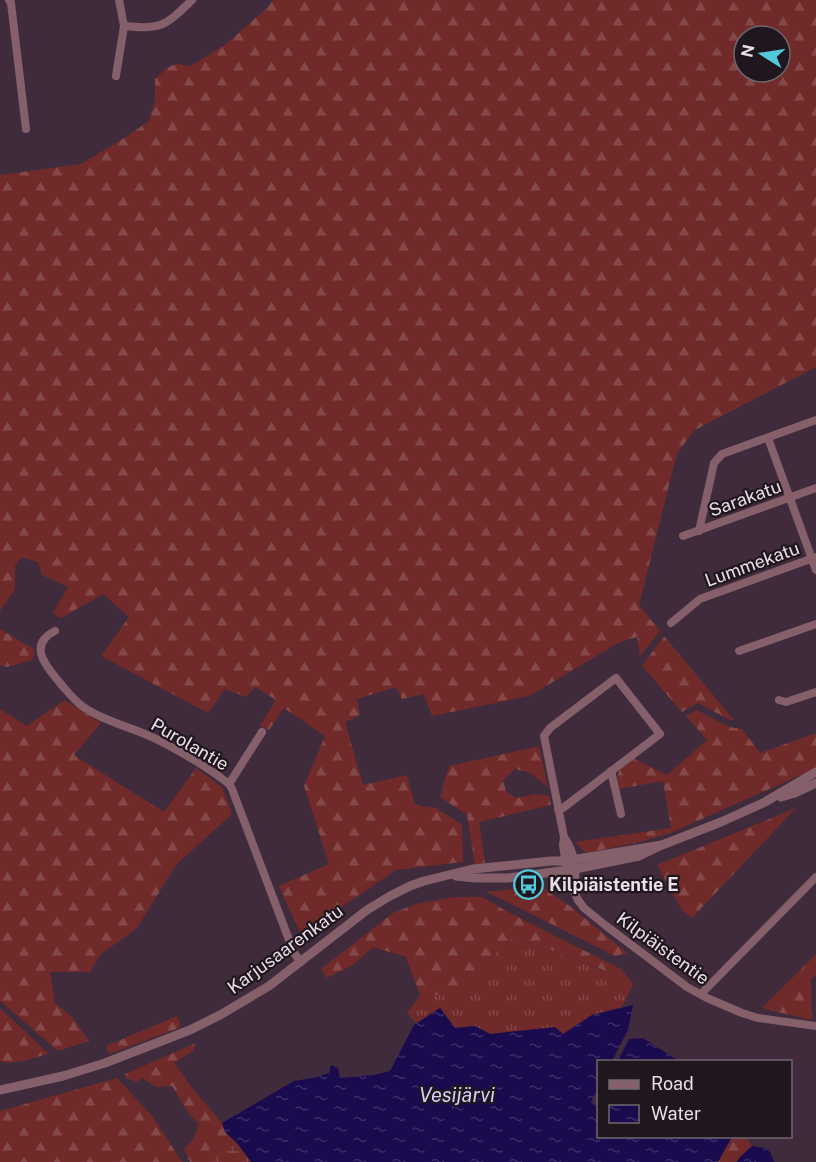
<svg xmlns="http://www.w3.org/2000/svg" width="816" height="1162" font-family="'Public Sans',sans-serif">
	<style>
		.grass { fill: url(#grass-tufts) }
		.forest { fill: url(#forest-firs); fill-rule: evenodd }
		.wetland { fill: url(#wetland-marsh) }
		.water { fill: url(#water-ripples) }
		.lines { fill: none; stroke-linecap: round; stroke-linejoin: round }
		.minor { stroke: #85606b; stroke-width: 8 }
		.tertiary { stroke: #85606b; stroke-width: 9 }
		.labels { text-anchor: middle; dominant-baseline: central; stroke-width: 4.5; stroke-linejoin: round; paint-order: stroke }
		.street-label { font-size: 18px; fill: #ebdee8; stroke: #20171e }
		.poi-label { font-size: 18px; font-weight: bold; fill: #ebdee8; stroke: #20171e; text-anchor: start }
		.water-label { font-size: 20px; font-style: italic; fill: #d1d3fc; stroke: #20171e }
	</style>
	<defs>
		<pattern id="grass-tufts" width="24" height="20" patternUnits="userSpaceOnUse" patternTransform="scale(1.5)"><rect width="24" height="20" fill="#702a2a"/><path d="M3 7l-1-3M5 7V3M7 7l1-3M15 17l-1-3M17 17v-4M19 17l1-3" fill="none" stroke="#854849"/></pattern>
		<pattern id="forest-firs" width="22" height="20" patternUnits="userSpaceOnUse" patternTransform="scale(1.5)"><rect width="22" height="20" fill="#702a2a"/><path d="M5 1l3.5 6h-7zM16 11l3.5 6h-7z" fill="#854849"/></pattern>
		<pattern id="wetland-marsh" width="20" height="14" patternUnits="userSpaceOnUse" patternTransform="scale(1.5)"><rect width="20" height="14" fill="#702a2a"/><path d="M1 5h8M5 5V1M11 12h8M15 12V8" fill="none" stroke="#854849"/></pattern>
		<pattern id="water-ripples" width="26" height="14" patternUnits="userSpaceOnUse" patternTransform="scale(1.5)"><rect width="26" height="14" fill="#1a0b4e"/><path d="M2 4q2-2 4 0t4 0M15 11q2-2 4 0t4 0" fill="none" stroke="#3b2e68"/></pattern>
	</defs>
	<rect width="100%" height="100%" fill="#3f2b3b"/>
	<g class="grass">
		<path d="M510,939l23,4 83,32 5,-6 12,15 -11,23 -30,8 -29,19 -54,-2 -19,2 -15,-8 -20,2 -15,-20 -24,15 -9,-10 13,-18 35,-1z"/>
		<path d="M816,954v12l-43,45 -11,-3z"/>
	</g>
	<g class="forest">
		<path d="M273,0h543v367l-121,63 -18,23 -38,152 21,26 -20,25 -3,-19 -17,5 -91,54 -97,20 -8,-22 -22,5 -6,-12 -39,12 3,16 -15,7 18,63 44,-10 8,30 21,3 26,17 1,37 -67,8 -95,65 -22,-49 50,-22 -25,-78 21,-50 -41,-28 -15,22 -9,-4 16,-26 -21,-13 -9,10 -21,-8 -17,24 -107,-57 28,-39 -26,-23 -42,24 -8,-5 15,-26 -26,-12 -4,-13 -17,-5 -6,9v23l-15,22v-436l81,-11 45,-27 23,-16 6,-21v-21l13,-12 9,-3 14,2 35,-22 43,-38zM744,36h36v36h-36z"/>
		<path d="M0,629l34,20 -1,11 -26,7 -7,-2z"/>
		<path d="M664,636l70,84h-4l-32,-17 -16,9 -40,-46z"/>
		<path d="M65,700l36,23 -27,32 90,57 32,-44 26,19 10,27 -56,51 -39,63 -36,26 -11,18h-40l5,31 17,14 17,24 -31,10 -58,-50v-292l27,17z"/>
		<path d="M697,710l32,17 13,2 18,24 56,-20v35l-143,64 -33,10 -54,11 -11,-11 96,-14 -8,-47 -44,8c-4,-18 0,-20 14,-31l34,17 40,-35 -21,-24z"/>
		<path d="M539,746l9,41 -18,-14 -15,-4 -12,11 3,11 10,7 19,-4 14,2 2,9 -72,17 6,41 -10,2 -8,-50 -27,-18 9,-31z"/>
		<path d="M796,808l-104,110 -10,-8 -25,-45z"/>
		<path d="M540,886l31,21 56,46 -12,3 -128,-64z"/>
		<path d="M455,897h27l24,14 115,58 -4,6 -84,-32 -23,-4 -55,56h-35l-14,-38 -33,-10 -20,18 -26,13 -6,-9 72,-56 23,-9z"/>
		<path d="M816,966v9l-5,4 1,41 -39,-9z"/>
		<path d="M0,1009v-1l49,46c-14,3 -35,12 -49,7z"/>
		<path d="M177,1016l3,7 -1,5 -70,26 -3,-8z"/>
		<path d="M196,1043l-2,7 -20,13 19,26 29,34 3,9 12,11 -27,6 -9,13h-11l-6,-13 9,-9 6,-16 -10,-10 -17,-28 -16,1 -14,-9 -5,4 -11,-4 -1,-4z"/>
		<path d="M117,1078l36,39 29,45h-182v-51z"/>
		<path d="M732,1137h14l6,9 -12,11 -3,5h-19z"/>
	</g>
	<path class="wetland" d="M237,1143l14,19h-50l9,-13z"/>
	<g class="water">
		<path d="M633,1005l-5,25 -16,31 -14,1v26l-7,14 4,4 3,-7v37l134,1 -14,25h-467l-14,-19 -12,-11 -3,-9 72,-42 19,-3 16,-5 2,-8 7,3 2,10 34,-3 16,-4 24,-46 26,-17 15,20 20,-2 15,8 65,-7 8,7 29,-19z"/>
		<path d="M643,1038l33,21 6,2h-64l11,-22z"/>
		<path d="M752,1146l17,3 5,13h-37l3,-5z"/>
	</g>
	<g class="lines">
		<g class="minor">
			<path d="M9,0l2,3 15,126"/>
			<path d="M124,26c38,4 41,0 68,-26"/>
			<path d="M116,76l8,-50 -5,-26"/>
			<path d="M768,438l48,132"/>
			<path d="M699,531l15,-68 8,-9 94,-34"/>
			<path d="M683,536l133,-48"/>
			<path d="M671,623l29,-24 116,-42"/>
			<path d="M55,631c-28,14 -9,35 5,52 7,8 14,17 22,23 24,17 55,22 80,36 23,12 47,26 67,42l3,5 62,164 7,9"/>
			<path d="M739,651l77,-27"/>
			<path d="M779,700l7,2 30,-10"/>
			<path d="M611,771l10,43"/>
			<path d="M229,784l33,-52"/>
			<path d="M558,809l5,-1 97,-74 -44,-56 -66,50 -6,8 20,101 -1,8 5,33 10,22 6,8 21,17 82,62 20,11 35,15 16,5 58,8"/>
			<path d="M564,837c11,15 13,35 10,53"/>
			<path d="M702,995l2,-4 112,-114"/>
		</g>
		<g class="tertiary">
			<path d="M781,797l14,-4 21,-10"/>
			<path d="M456,876l19,2h33l67,-9 64,-13 23,-11 59,-23 44,-20 51,-30"/>
			<path d="M0,1090l63,-14 42,-13 85,-33 30,-15 49,-29 98,-76 23,-14 20,-10 14,-5 49,-12 78,-8h14l97,-16"/>
		</g>
	</g>
	<defs>
		<symbol id="bus-ring" viewBox="-11 -11 22 22"><circle r="9.5" fill="#20171e" stroke="#53cadc" stroke-width="1.5"/><path d="M-5-6H5V4H4V6H2V4H-2V6H-4V4H-5ZM-3.5-4V0h7V-4ZM-3.5 1.2v1.5H-2V1.2ZM2 1.2v1.5H3.5V1.2Z" fill="#53cadc"/></symbol>
	</defs>
	<g fill-rule="evenodd">
		<use href="#bus-ring" x="512" y="868" width="33" height="33"/>
	</g>
	<g class="labels">
		<g class="street-label">
			<text transform="translate(745 498) rotate(-20)">Sarakatu</text>
			<text transform="translate(752 564) rotate(-20)">Lummekatu</text>
			<text transform="translate(190 744) rotate(30)">Purolantie</text>
			<text transform="translate(663 948) rotate(36)">Kilpiäistentie</text>
			<text transform="translate(285 949) rotate(-36)">Karjusaarenkatu</text>
		</g>
		<g class="poi-label">
			<text x="549" y="884">Kilpiäistentie E</text>
		</g>
		<g class="water-label">
			<text x="457" y="1095">Vesijärvi</text>
		</g>
	</g>
	<rect x="597" y="1060" width="195" height="78" fill="#20171e" stroke="#71676f" stroke-width="1.5"/>
	<rect x="609" y="1080" width="30" height="9" fill="#85606b" stroke="#71676f" stroke-width="1.5"/>
	<text x="651" y="1090" font-size="18" fill="#ebdee8">Road</text>
	<rect x="609" y="1105" width="30" height="18" fill="url(#water-ripples)" stroke="#71676f" stroke-width="1.5"/>
	<text x="651" y="1120" font-size="18" fill="#ebdee8">Water</text>
	<g transform="translate(762 54) rotate(282)"><circle r="28" fill="#20171e" stroke="#71676f" stroke-width="1.5"/>
	<path d="M0-4.5L10 22L0 15L-10 22Z" fill="#53cadc"/>
	<text y="-9" font-size="16" font-weight="bold" text-anchor="middle" fill="#ebdee8">N</text>
	</g>
</svg>
